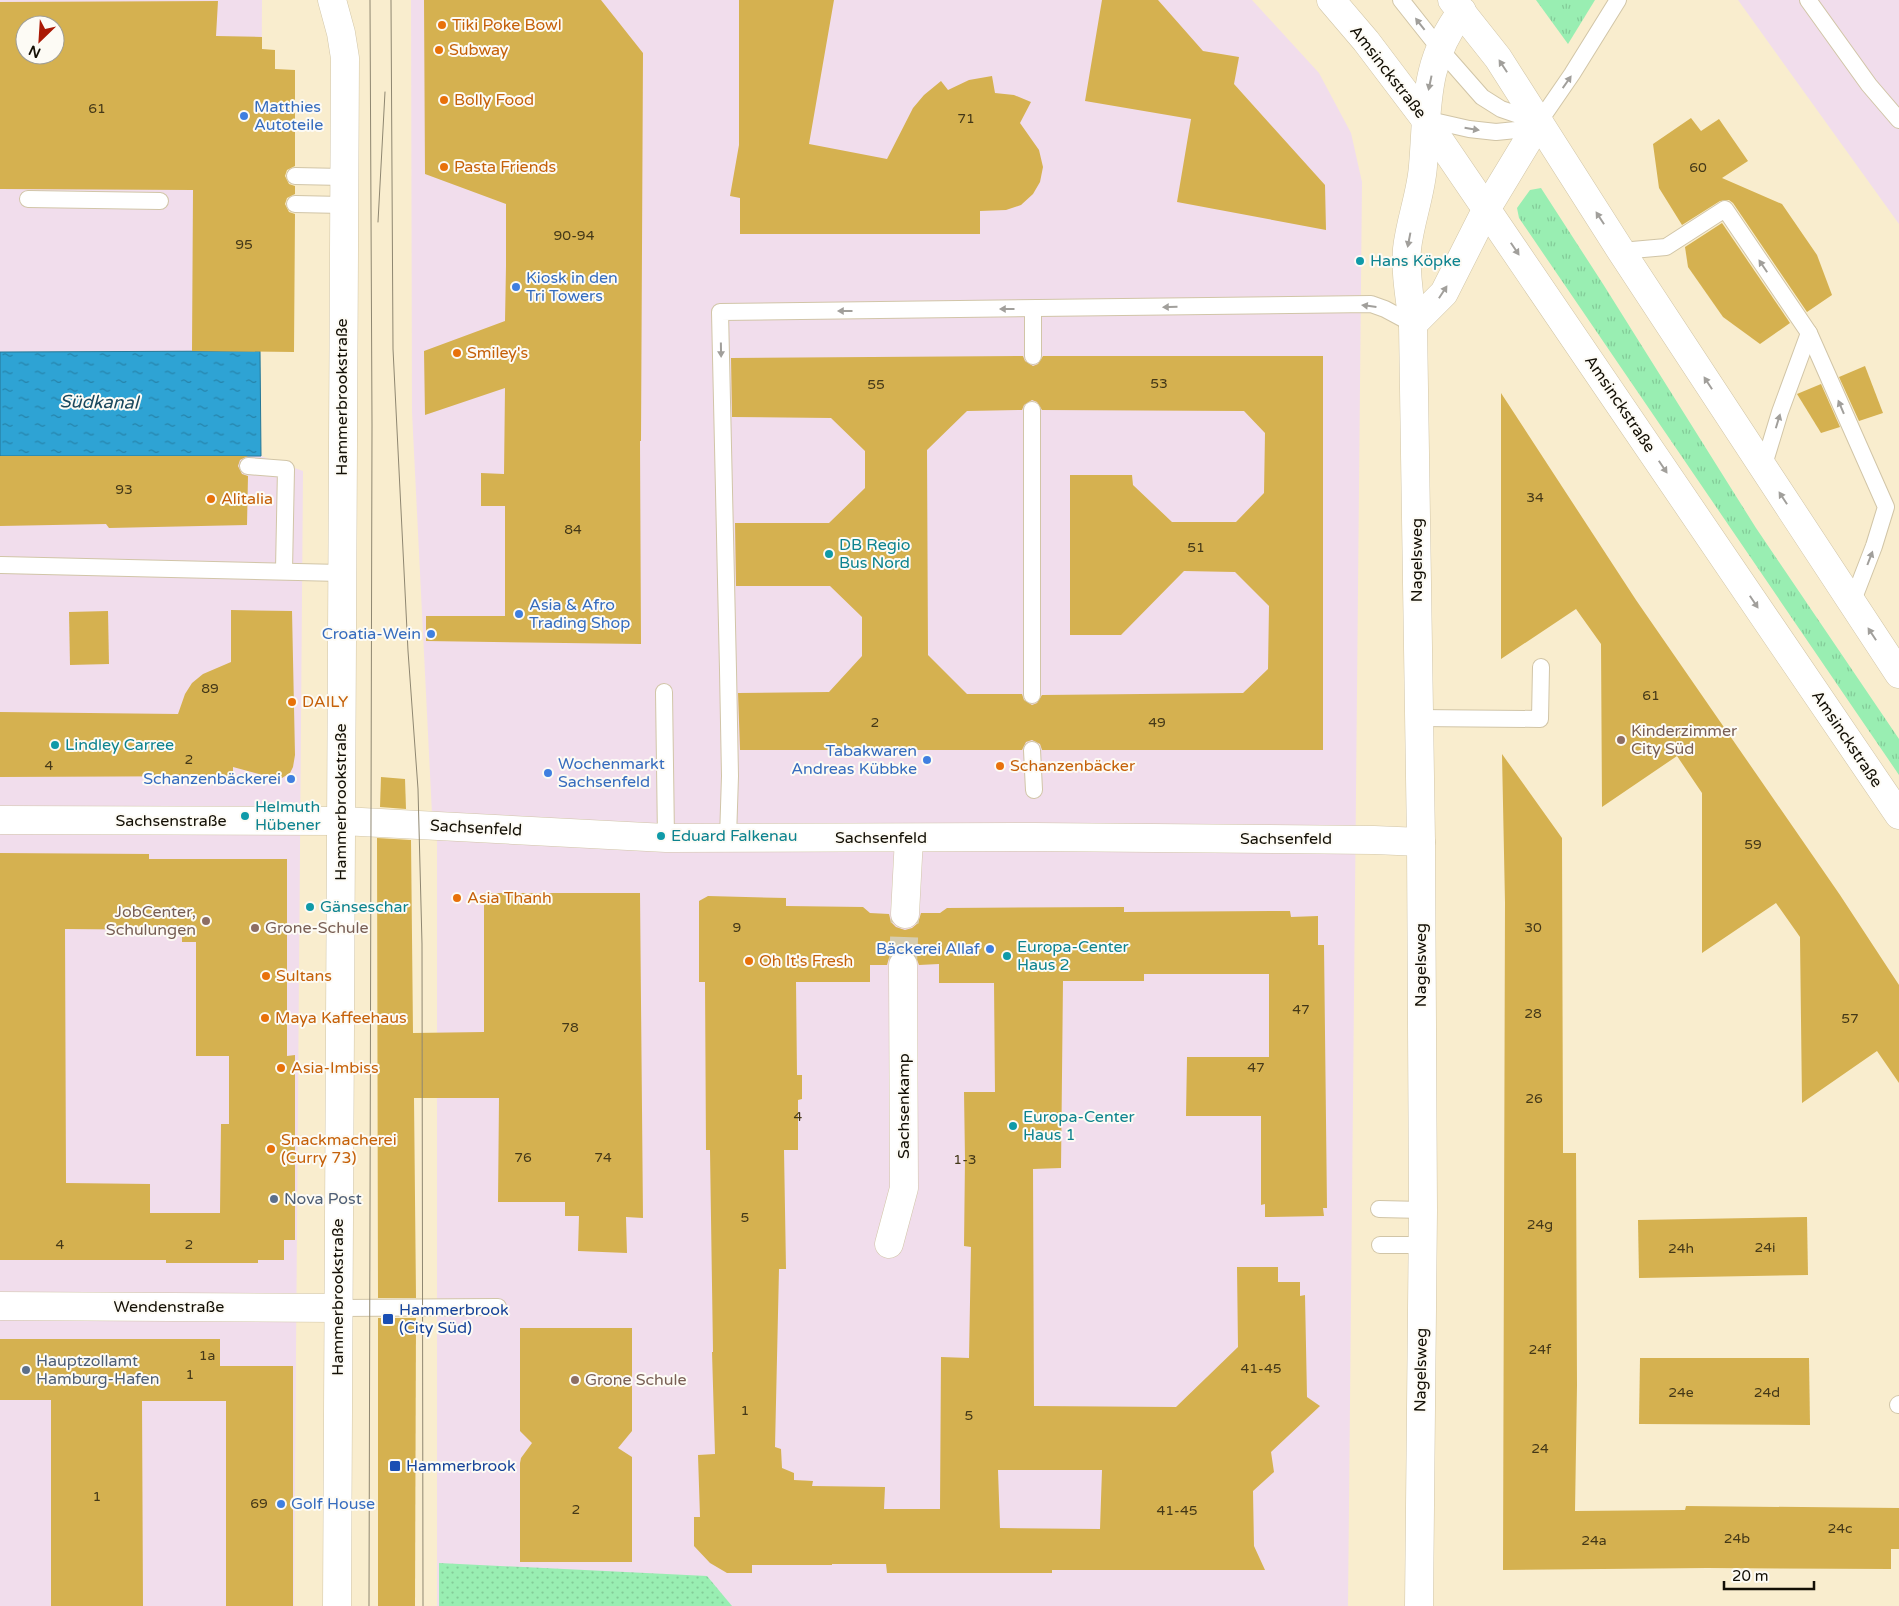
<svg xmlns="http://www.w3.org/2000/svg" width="1899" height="1606" font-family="'Varela Round',sans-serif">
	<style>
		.commercial { fill: #f1ddec; fill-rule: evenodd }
		.grass { fill: url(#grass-tufts) }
		.park { fill: url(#park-dots) }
		.water { fill: url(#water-ripples); stroke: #267796 }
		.building { fill: #d5b150; fill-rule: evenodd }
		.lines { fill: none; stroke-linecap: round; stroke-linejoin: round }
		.minor-tunnel { stroke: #d6ccb0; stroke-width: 28; stroke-dasharray: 28 14; stroke-linecap: butt }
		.service-casing { stroke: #d1c5a7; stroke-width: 18 }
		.minor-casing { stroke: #d1c5a7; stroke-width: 29 }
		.tertiary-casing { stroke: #d1c5a7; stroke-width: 29 }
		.primary-casing { stroke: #d1c5a7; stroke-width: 29 }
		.service { stroke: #fff; stroke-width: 16 }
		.minor { stroke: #fff; stroke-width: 28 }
		.tertiary { stroke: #fff; stroke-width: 28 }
		.primary { stroke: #fff; stroke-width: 28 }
		.tram { stroke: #8f8771; stroke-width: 1 }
		.oneway { fill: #a19f9b }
		.food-dot { fill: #e8710a; stroke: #fdfbf5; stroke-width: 2 }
		.shop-dot { fill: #3f7fe0; stroke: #fdfbf5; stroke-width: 2 }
		.culture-dot { fill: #0f9aa8; stroke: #fdfbf5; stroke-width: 2 }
		.education-dot { fill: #8d6e63; stroke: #fdfbf5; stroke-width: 2 }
		.service-dot { fill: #5c6f8a; stroke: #fdfbf5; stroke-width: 2 }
		.transit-dot { fill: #1a4fb4; stroke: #fdfbf5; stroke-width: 2 }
		.labels { text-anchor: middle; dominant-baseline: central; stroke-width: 4; stroke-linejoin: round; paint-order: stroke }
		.number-label { font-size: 14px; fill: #443818 }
		.food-label { font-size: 16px; fill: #c56008; stroke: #fdfbf5; text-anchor: start }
		.street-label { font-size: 16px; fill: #130f05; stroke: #fdfbf5 }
		.shop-label { font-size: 16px; fill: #366cbe; stroke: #fdfbf5; text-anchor: start }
		.culture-label { font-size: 16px; fill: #0d838f; stroke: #fdfbf5; text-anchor: start }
		.education-label { font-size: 16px; fill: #785e54; stroke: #fdfbf5; text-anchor: start }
		.service-label { font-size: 16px; fill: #4e5e75; stroke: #fdfbf5; text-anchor: start }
		.transit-label { font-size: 16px; fill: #164399; stroke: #fdfbf5; text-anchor: start }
		.water-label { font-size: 18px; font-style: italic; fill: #1a485d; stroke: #fdfbf5 }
	</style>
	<defs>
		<pattern id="grass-tufts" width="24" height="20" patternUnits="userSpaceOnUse" patternTransform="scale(1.25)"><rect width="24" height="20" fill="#99eeb2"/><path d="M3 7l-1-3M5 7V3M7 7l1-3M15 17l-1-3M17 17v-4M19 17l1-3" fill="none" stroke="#83cb98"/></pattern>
		<pattern id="park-dots" width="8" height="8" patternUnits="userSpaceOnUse" patternTransform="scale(1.25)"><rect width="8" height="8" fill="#99eeb2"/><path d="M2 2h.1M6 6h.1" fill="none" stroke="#83cb98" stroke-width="1.8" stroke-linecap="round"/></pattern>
		<pattern id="water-ripples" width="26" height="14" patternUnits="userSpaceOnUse" patternTransform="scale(1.25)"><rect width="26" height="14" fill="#2ea3d4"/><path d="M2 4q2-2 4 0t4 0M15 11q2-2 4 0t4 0" fill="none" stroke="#2683aa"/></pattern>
	</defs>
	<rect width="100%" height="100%" fill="#f9edce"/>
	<g class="commercial">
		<path d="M0,0h262l-2,351 -260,1zM25,25h30v30h-30z"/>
		<path d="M411,0h841l67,73 32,60 11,49 -14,1424h-911v-771l-4,-1 -21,-422z"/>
		<path d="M1738,0h161v224z"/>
		<path d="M0,456h261l42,15 -9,1135h-294z"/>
	</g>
	<g class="grass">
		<path d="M1536,0h59l-27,44z"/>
		<path d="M1541,188l62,96 153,244 143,211v36l-380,-557 -2,-10 13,-18z"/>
	</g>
	<path class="park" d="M439,1563l268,13 25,30h-293z"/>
	<path class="water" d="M260,351l1,105h-261v-104z"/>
	<g class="building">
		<path d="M424,0h177l42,53 -2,388h-1l1,203 -215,-3v-25h79v-110h-24v-33l23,1 1,-86 -80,27 -1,-64 81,-30 1,-55v-62l-81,-30z"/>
		<path d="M739,0h95l-25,144 78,15 26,-51 11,-13 17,-14 7,9 21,-10 23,-4 3,17 19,2 17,7 -11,21 19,27 4,17 -3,15 -7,12 -12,11 -15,5 -26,1v23h-240v-36l-10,-2 9,-51z"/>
		<path d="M1102,0h56l45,51 36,6 -5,27 91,101 1,45 -149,-28 14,-83 -106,-18z"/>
		<path d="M218,1l-2,35 46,1v12l13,1v19l20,1v96l-8,4 -2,6 4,8 6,2v8l-8,4 -2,6 4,8 6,2 -1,138 -102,-1 1,-161 -193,-1v-187zM25,25h30v30h-30z"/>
		<path d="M1691,118l10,13 18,-12 29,42 -26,17 60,26 35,51 15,40 -25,17 -74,-109 -4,-3 -9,1 -38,24 -23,-37 -6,-44z"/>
		<path d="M1722,223l68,100 -30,21 -37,-27 -35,-50 -3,-20z"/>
		<path d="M1023,356l2,5 8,5 5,-2 5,-8h280v394h-281l-2,-6 -8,-4 -6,2 -4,8h-282l-2,-57 91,-1 33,-36v-39l-32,-31h-94l-1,-63h94l36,-35v-37l-34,-33 -99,-1 -1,-59zM1032,400l5,2 5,8 202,1 21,22 -1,60 -28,29h-64l-39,-37 -1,-10h-62v160h51l63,-64 51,1 34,34 -1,63 -25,24 -201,2 -5,8 -5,2 -8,-5 -2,-6h-55l-39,-39 -1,-205 40,-39 55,-1 2,-5z"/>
		<path d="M1865,366l18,47 -24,8 -20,-44z"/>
		<path d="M1821,384l19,43 -19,6 -24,-39z"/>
		<path d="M1501,393l135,207 204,295 59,90v98l-22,-32 -75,52 -2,-166 -24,-34 -74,50v-160l-25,-37 -75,51 -1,-163 -25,-35 -75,50z"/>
		<path d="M0,456h248l-8,4 -2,6 4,8 6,2 -1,49 -138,3 -3,-4 -106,2z"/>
		<path d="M231,610l61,1 3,144 -2,12 -3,6 -8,5h-8l-41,-11v9l-233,1v-65l178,2 7,-20 7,-11 11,-9 28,-12z"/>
		<path d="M108,611l1,53 -39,1 -1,-53z"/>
		<path d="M1502,754l60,84 1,315h13l1,232 -2,126 110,-1 1,-4 213,2v41h-8v20l-184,-1 -204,2 2,-668z"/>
		<path d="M381,777l24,2 1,30 -26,-2z"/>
		<path d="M377,838l34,2 2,193 71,-1v-139h156l3,325 -17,-1 1,36 -49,-2 1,-35h-14v-14h-67l1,-104h-85l2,200h-38z"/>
		<path d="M0,853l149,1v5h138v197l8,-1v185h-11v20h-26v3h-92v-3h-166zM65,929l117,1v12h14v114h33v68h-8l-1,89h-70v-29l-84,-1z"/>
		<path d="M708,896l78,2v8l77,1 7,6 19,1 2,8 5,5 9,3 7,-2 6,-5 3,-10h19l7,-5 177,-1v5l166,-1 1,6 27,-1v29h6l3,263h-4l1,8 -59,1v-13l-4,1v-89h-75l1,-59h82v-83h-125v7h-81l-2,187 -28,1 1,237 142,1 62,-60 -1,-80h41v15h22v14l5,-1 2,102 13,9 -49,46 3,20 -21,19 1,55 11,24h-213v3h-165l-1,-9h-54v1h-80v8h-25l-17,-10 -16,-17v-29h6l-2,-62 17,-1 -3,-102h1l-3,-202h-4l-1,-168h-6v-81zM903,949l8,3 5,5 3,8 20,-1v19h55l1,109h-31l1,67 -1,87 7,1 -2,111 -28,-1 -1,152h-56l1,-22 -73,-1 1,-5 -19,-1v-7l-12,-5 -1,-19 -6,-2 4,-178h7l-2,-119h14v-50l4,-1v-24h-5l-1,-93h74v-17h17l2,-7 6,-6zM998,1470h104l-2,59 -100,-1z"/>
		<path d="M1807,1217l1,58 -169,3 -1,-58z"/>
		<path d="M378,1318h38l-1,288h-37z"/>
		<path d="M520,1328h112v103l-14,17 14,9v105h-112v-99l1,-5 11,-15 -12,-12z"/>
		<path d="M0,1339h220v27h73v240h-67v-205h-84l1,205h-92v-206h-51z"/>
		<path d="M1640,1358h169l1,67 -171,-1z"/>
	</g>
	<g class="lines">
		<path class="minor-tunnel" d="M903,965l2,-51"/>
		<defs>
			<g id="service">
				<path d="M1401,0l38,48 43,49 19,12 38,13"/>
				<path d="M1808,0l61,85 30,35"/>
				<path d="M1425,119l44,10 27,3 20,-2 23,-8 33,-48 46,-74"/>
				<path d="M295,176l48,1"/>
				<path d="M28,199l132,2"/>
				<path d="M295,204l48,1"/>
				<path d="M1621,251l45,-4 59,-38 84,124 77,174 -12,39 -22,57"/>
				<path d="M1033,356v-47"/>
				<path d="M248,466l38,3 -2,101"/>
				<path d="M1763,468l17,-56 29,-79"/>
				<path d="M1,565l340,8"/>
				<path d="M664,692l2,146"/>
				<path d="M1032,695v-285"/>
				<path d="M1418,718l122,1 1,-52"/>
				<path d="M1032,750l2,40"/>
				<path d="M728,838l2,-62 -2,-106 -8,-358 651,-8 14,5 28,15"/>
				<path d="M1379,1209l44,1"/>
				<path d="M1380,1245h42"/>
				<path d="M338,1308l160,-1"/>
				<path d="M1898,1405l1,-1"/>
			</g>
			<g id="minor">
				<path d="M0,820l342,1 324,17 369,-1 339,3 47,2"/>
				<path d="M905,914l4,-76"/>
				<path d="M889,1244l15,-56 -1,-223"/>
			</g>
			<g id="tertiary">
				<path d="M332,0l9,33 4,25 -8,1548"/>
				<path d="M1413,324l31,-31 43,-85 52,-86"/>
				<path d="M0,1306l338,2"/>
				<path d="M1419,1606l4,-396 -2,-368 -8,-518c-3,-25 -8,-50 -6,-75 3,-28 14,-55 16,-83 5,-60 0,-103 39,-155"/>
			</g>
			<g id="primary">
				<path d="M1331,0l35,41 59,78 474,696"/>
				<path d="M1452,0l46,58 123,193 278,423"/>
			</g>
		</defs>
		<use href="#service" class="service-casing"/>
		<use href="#minor" class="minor-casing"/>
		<use href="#tertiary" class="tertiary-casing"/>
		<use href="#primary" class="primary-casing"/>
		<use href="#service" class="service"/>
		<use href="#minor" class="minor"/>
		<use href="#tertiary" class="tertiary"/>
		<use href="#primary" class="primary"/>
		<g class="tram">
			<path d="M391,0l2,349 15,302 10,138 4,155 1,662"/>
			<path d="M378,222l7,-130"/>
			<path d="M369,1606l3,-1181 -2,-425"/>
		</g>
	</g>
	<defs><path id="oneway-solid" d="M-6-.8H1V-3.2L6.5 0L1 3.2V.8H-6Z" transform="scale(1.25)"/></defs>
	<g class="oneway">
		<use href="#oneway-solid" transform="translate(1420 24) rotate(-128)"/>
		<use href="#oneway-solid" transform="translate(1503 66) rotate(-123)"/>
		<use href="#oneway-solid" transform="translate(1567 82) rotate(-55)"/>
		<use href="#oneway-solid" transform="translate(1430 83) rotate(102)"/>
		<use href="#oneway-solid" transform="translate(1472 129) rotate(9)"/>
		<use href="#oneway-solid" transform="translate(1600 218) rotate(-123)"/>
		<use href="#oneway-solid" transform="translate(1409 240) rotate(101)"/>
		<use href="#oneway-solid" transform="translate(1515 249) rotate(56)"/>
		<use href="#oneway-solid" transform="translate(1763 266) rotate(-124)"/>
		<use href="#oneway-solid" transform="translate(1443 292) rotate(-57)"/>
		<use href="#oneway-solid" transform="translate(1369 306) rotate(-173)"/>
		<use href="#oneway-solid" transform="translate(1170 307) rotate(179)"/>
		<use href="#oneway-solid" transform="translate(1007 309) rotate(180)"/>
		<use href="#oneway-solid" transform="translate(845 311) rotate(180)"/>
		<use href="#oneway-solid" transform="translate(721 350) rotate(89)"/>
		<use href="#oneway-solid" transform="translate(1708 383) rotate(-123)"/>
		<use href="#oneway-solid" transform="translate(1841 407) rotate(-113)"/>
		<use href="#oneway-solid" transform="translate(1778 421) rotate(-73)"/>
		<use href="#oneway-solid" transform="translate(1663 467) rotate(56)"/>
		<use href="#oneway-solid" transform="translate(1783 498) rotate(-123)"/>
		<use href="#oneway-solid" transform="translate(1870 558) rotate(-69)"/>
		<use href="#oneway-solid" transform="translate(1754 602) rotate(56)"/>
		<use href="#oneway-solid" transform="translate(1872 634) rotate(-123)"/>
	</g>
	<g class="food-dot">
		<circle cx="442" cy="25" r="5"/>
		<circle cx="439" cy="50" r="5"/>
		<circle cx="444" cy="100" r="5"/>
		<circle cx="444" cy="167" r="5"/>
		<circle cx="457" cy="353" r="5"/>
		<circle cx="211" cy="499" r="5"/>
		<circle cx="292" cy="702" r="5"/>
		<circle cx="1000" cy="766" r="5"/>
		<circle cx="457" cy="898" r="5"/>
		<circle cx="749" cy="961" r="5"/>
		<circle cx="266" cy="976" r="5"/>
		<circle cx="265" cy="1018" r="5"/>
		<circle cx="281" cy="1068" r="5"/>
		<circle cx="271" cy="1149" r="5"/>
	</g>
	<g class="shop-dot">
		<circle cx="244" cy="116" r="5"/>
		<circle cx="516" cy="287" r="5"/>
		<circle cx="519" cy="614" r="5"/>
		<circle cx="431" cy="634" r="5"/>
		<circle cx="927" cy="760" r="5"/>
		<circle cx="548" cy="773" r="5"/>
		<circle cx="291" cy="779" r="5"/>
		<circle cx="990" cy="949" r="5"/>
		<circle cx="281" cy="1504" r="5"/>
	</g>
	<g class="culture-dot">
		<circle cx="1360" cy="261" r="5"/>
		<circle cx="829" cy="554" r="5"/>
		<circle cx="55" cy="745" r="5"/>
		<circle cx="245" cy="816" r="5"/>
		<circle cx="661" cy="836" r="5"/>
		<circle cx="310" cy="907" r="5"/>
		<circle cx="1007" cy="956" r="5"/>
		<circle cx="1013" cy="1126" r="5"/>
	</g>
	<g class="education-dot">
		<circle cx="1621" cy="740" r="5"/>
		<circle cx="206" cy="921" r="5"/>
		<circle cx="255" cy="928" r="5"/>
		<circle cx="575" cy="1380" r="5"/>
	</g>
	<g class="service-dot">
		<circle cx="274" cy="1199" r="5"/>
		<circle cx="26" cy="1370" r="5"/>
	</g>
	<g class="transit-dot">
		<rect x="382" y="1313" width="12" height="12" rx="2.5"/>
		<rect x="389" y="1460" width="12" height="12" rx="2.5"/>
	</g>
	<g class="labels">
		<g class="number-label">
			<text x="97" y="108">61</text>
			<text x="966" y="118">71</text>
			<text x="1698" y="167">60</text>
			<text x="574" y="235">90-94</text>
			<text x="244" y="244">95</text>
			<text x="1159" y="383">53</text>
			<text x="876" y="384">55</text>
			<text x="124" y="489">93</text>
			<text x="1535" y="497">34</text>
			<text x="573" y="529">84</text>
			<text x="1196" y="547">51</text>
			<text x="210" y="688">89</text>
			<text x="1651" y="695">61</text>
			<text x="875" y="722">2</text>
			<text x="1157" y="722">49</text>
			<text x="189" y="759">2</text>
			<text x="49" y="765">4</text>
			<text x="1753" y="844">59</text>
			<text x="737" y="927">9</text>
			<text x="1533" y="927">30</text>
			<text x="1301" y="1009">47</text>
			<text x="1533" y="1013">28</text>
			<text x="1850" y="1018">57</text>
			<text x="570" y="1027">78</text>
			<text x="1256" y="1067">47</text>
			<text x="1534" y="1098">26</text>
			<text x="798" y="1116">4</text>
			<text x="523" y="1157">76</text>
			<text x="603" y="1157">74</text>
			<text x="965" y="1159">1-3</text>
			<text x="745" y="1217">5</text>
			<text x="1540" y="1224">24g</text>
			<text x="60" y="1244">4</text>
			<text x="189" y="1244">2</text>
			<text x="1765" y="1247">24i</text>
			<text x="1681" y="1248">24h</text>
			<text x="1540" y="1349">24f</text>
			<text x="207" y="1355">1a</text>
			<text x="1261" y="1368">41-45</text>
			<text x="190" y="1374">1</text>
			<text x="1681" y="1392">24e</text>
			<text x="1767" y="1392">24d</text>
			<text x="745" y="1410">1</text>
			<text x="969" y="1415">5</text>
			<text x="1540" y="1448">24</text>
			<text x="97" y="1496">1</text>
			<text x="259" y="1503">69</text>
			<text x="576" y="1509">2</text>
			<text x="1177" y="1510">41-45</text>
			<text x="1840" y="1528">24c</text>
			<text x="1737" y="1538">24b</text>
			<text x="1594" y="1540">24a</text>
		</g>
		<g class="food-label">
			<text x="452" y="25">Tiki Poke Bowl</text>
			<text x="449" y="50">Subway</text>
			<text x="454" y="100">Bolly Food</text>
			<text x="454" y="167">Pasta Friends</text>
			<text x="467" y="353">Smiley's</text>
			<text x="221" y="499">Alitalia</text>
			<text x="302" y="702">DAILY</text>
			<text x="1010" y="766">Schanzenbäcker</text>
			<text x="467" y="898">Asia Thanh</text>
			<text x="759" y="961">Oh It's Fresh</text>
			<text x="276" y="976">Sultans</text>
			<text x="275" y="1018">Maya Kaffeehaus</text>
			<text x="291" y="1068">Asia-Imbiss</text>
			<text x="281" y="1140">Snackmacherei<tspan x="281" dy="18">(Curry 73)</tspan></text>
		</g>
		<g class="street-label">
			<text transform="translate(1388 72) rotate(52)">Amsinckstraße</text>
			<text transform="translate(342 397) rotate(-90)">Hammerbrookstraße</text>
			<text transform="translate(1620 404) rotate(56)">Amsinckstraße</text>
			<text transform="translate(1417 560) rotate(-90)">Nagelsweg</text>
			<text transform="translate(1847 739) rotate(56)">Amsinckstraße</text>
			<text transform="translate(341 802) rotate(-90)">Hammerbrookstraße</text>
			<text x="171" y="821">Sachsenstraße</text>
			<text transform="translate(476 828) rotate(3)">Sachsenfeld</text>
			<text x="881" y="838">Sachsenfeld</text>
			<text x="1286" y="839">Sachsenfeld</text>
			<text transform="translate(1421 965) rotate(-90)">Nagelsweg</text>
			<text transform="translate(904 1106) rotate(-90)">Sachsenkamp</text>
			<text transform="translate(338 1297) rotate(-90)">Hammerbrookstraße</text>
			<text x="169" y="1307">Wendenstraße</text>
			<text transform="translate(1421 1370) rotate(-89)">Nagelsweg</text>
		</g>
		<g class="shop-label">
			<text x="254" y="107">Matthies<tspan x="254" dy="18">Autoteile</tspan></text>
			<text x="526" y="278">Kiosk in den<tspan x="526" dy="18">Tri Towers</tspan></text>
			<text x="529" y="605">Asia &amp; Afro<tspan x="529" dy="18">Trading Shop</tspan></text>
			<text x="421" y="634" text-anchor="end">Croatia-Wein</text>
			<text x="917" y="751" text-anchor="end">Tabakwaren<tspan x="917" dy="18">Andreas Kübbke</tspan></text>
			<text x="558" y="764">Wochenmarkt<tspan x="558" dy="18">Sachsenfeld</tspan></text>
			<text x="281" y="779" text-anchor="end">Schanzenbäckerei</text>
			<text x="980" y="949" text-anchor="end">Bäckerei Allaf</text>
			<text x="291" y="1504">Golf House</text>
		</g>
		<g class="culture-label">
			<text x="1370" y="261">Hans Köpke</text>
			<text x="839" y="545">DB Regio<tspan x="839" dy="18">Bus Nord</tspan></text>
			<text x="65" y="745">Lindley Carree</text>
			<text x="255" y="807">Helmuth<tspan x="255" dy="18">Hübener</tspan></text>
			<text x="671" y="836">Eduard Falkenau</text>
			<text x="320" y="907">Gänseschar</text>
			<text x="1017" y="947">Europa-Center<tspan x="1017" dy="18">Haus 2</tspan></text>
			<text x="1023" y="1117">Europa-Center<tspan x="1023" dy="18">Haus 1</tspan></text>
		</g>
		<g class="education-label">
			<text x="1631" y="731">Kinderzimmer<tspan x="1631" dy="18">City Süd</tspan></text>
			<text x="196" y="912" text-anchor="end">JobCenter,<tspan x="196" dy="18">Schulungen</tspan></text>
			<text x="265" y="928">Grone-Schule</text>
			<text x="585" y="1380">Grone Schule</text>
		</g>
		<g class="service-label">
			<text x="284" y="1199">Nova Post</text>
			<text x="36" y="1361">Hauptzollamt<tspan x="36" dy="18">Hamburg-Hafen</tspan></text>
		</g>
		<g class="transit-label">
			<text x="399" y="1310">Hammerbrook<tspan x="399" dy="18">(City Süd)</tspan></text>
			<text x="406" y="1466">Hammerbrook</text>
		</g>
		<g class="water-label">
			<text transform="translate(99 402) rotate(1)">Südkanal</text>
		</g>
	</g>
	<g transform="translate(40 40) rotate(205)"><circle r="24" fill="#fdfbf5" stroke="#9f9d95"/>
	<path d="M0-4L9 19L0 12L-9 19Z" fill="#aa1905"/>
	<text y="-8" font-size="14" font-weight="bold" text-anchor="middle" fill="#130f05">N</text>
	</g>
	<path d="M1724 1581v8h90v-8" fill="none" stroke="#130f05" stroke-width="2.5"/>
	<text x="1732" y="1581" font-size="15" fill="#130f05" stroke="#fdfbf5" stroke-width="4" paint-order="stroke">20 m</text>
</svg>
